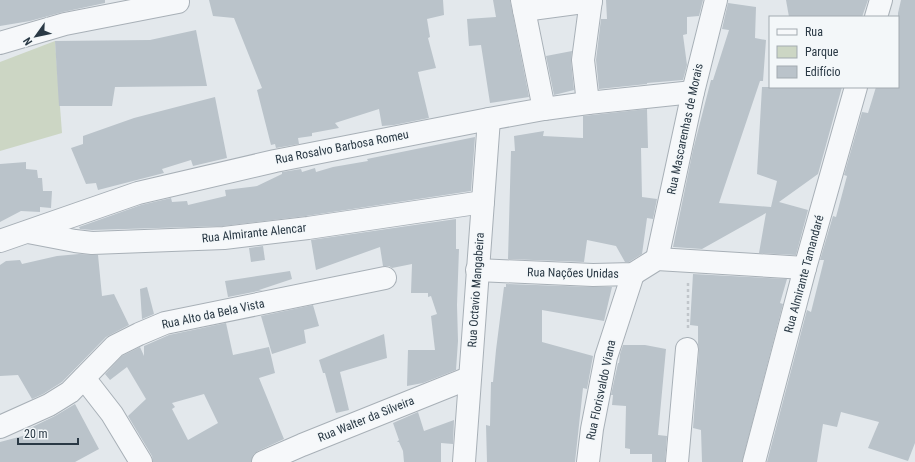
<svg xmlns="http://www.w3.org/2000/svg" width="915" height="462" font-family="'Roboto Condensed',sans-serif">
	<style>
		.green { fill: #ccd6c4 }
		.building { fill: #bac3ca; fill-rule: evenodd }
		.lines { fill: none; stroke-linecap: round; stroke-linejoin: round }
		.minor-casing { stroke: #a8b0b7; stroke-width: 24 }
		.path { stroke: #c1c6cb; stroke-width: 2.5; stroke-dasharray: 3 3; stroke-linecap: butt }
		.minor { stroke: #f6f8fa; stroke-width: 22 }
		.labels { text-anchor: middle; dominant-baseline: central; stroke-width: 3; stroke-linejoin: round; paint-order: stroke }
		.street-label { font-size: 12px; fill: #2a3945; stroke: #f3f7f9 }
	</style>
	<rect width="100%" height="100%" fill="#e3e8ec"/>
	<path class="green" d="M55,41l7,92 -62,18v-89z"/>
	<g class="building">
		<path d="M0,0h105v3l-42,9 -33,9 -30,5z"/>
		<path d="M209,0h234l1,15 -17,4 3,18 -2,1 8,30 -18,4 11,46 -35,7 -12,1 -3,-17 -44,14 4,5 -27,5v3l-14,2 1,6 -23,4 -1,-4 -4,1 -14,-55 5,-2 -28,-70 -21,-2z"/>
		<path d="M493,0h17l19,97 -39,6 -9,-58 -12,1 -2,-27 29,-2z"/>
		<path d="M606,0h97l-4,16 -12,1v17l-4,1 4,30 -4,15 -36,3v1l-48,5 -3,-29 5,-41h6z"/>
		<path d="M786,0h82l-6,17h-73z"/>
		<path d="M901,0h14v443l-7,18 -40,-13 11,-26 -38,-10 -4,15 -14,-3 -6,38h-50l40,-152 4,2 13,-52h-4l13,-44 3,1 11,-41 -3,-1 18,-63 6,1 8,-26h22v-74z"/>
		<path d="M728,3l28,4 -1,31 11,2 -3,41h-3l-41,122 52,4 6,-26 -20,-7 5,-87h80l-24,87 -39,28 29,8 -12,45 -37,-2 7,-40 -64,36 -29,-2 20,-97 18,-70h2l16,-50 -7,-1z"/>
		<path d="M196,30l11,56 -92,1 -3,19h-53l-4,-65 95,-1z"/>
		<path d="M572,51l-1,10 3,29 -20,5 -8,-39z"/>
		<path d="M215,97l12,61 -34,8 -2,-6 -29,9 2,4 -66,17 -2,-7 -10,1 -15,-36 12,-4v-8l51,-18z"/>
		<path d="M647,109l1,39h-7l1,49 15,2 -4,20 -6,-1 -5,36 -13,8h-4l-9,-16 -29,-6 -3,22 -76,-3 3,-108h4l-1,-15 30,-5 -1,5 40,2v-22z"/>
		<path d="M475,137l-4,54 -165,25 -83,10 -131,4 -12,-1 -1,-2 62,-22 30,-7 1,4 15,-1 1,4 38,-9 -1,-6 32,-4 25,-12v-2l19,-3 1,3 13,-4 1,4 17,-5 35,-6 -1,-2z"/>
		<path d="M26,162v7l11,1 1,8h4l1,13h9l-1,17 -11,-1v5l-19,-1 -21,11v-58z"/>
		<path d="M456,219v30h3l-2,56 1,36 -2,29 -33,13 -16,3 1,-36h27l-4,-34 6,-2 -6,-18 -3,1v-4h-17l1,-29 -20,4 -3,-2h-6l-3,-19 -64,23 -5,-30z"/>
		<path d="M263,246l2,14 -14,2 -2,-14z"/>
		<path d="M79,254l19,1 4,41 12,-2 15,31 -23,12 -44,45 -19,12 -11,5 -14,-24 -18,1v-111l6,-4 14,-1 2,4 35,-8z"/>
		<path d="M290,271l2,8 -33,11h4l-35,7 -3,-16z"/>
		<path d="M693,274l94,5 -7,24 3,1 -41,158h-40l-1,-32 -8,-2 6,-78 -1,-7v-17l-8,-1z"/>
		<path d="M506,284l86,3h20l-8,34 -62,-11v32l51,14 -6,33 -4,-1 -8,74h-88l-1,-37 4,1 1,-44h2l3,-32 8,-63h2z"/>
		<path d="M147,287l7,27 -12,5 -2,-30z"/>
		<path d="M313,305l6,21 -15,4 2,13 -34,11 -11,-38z"/>
		<path d="M226,323l7,32 36,-8 6,26 -16,5 25,61 -26,12 -5,4 -2,7h-98l-1,-6 -24,-40 18,-17 -19,-32 -17,13 -5,-6 17,-18 18,-9 4,9v-10l25,-11zM204,394l14,29 -30,17 -16,-31 3,-2 -3,-4z"/>
		<path d="M384,334l3,24 -47,14 9,38 -13,3 -11,-40h-2l-4,-13z"/>
		<path d="M623,345h22l21,4 -8,86 9,1 -2,26h-13v-8h-22v-5l-5,-1 1,-42 -14,-1 1,-10h-2l7,-32h1l1,-9z"/>
		<path d="M75,404l24,45 -24,13h-75v-20l30,-8 -2,-5 27,-13z"/>
		<path d="M418,412l6,19 30,-11 -1,24 -12,-1v19h-37l-1,-11 -4,-9h-2l2,-2 -6,-17z"/>
	</g>
	<g class="lines">
		<defs>
			<g id="minor">
				<path d="M522,0l22,109"/>
				<path d="M524,10l67,-9"/>
				<path d="M876,17l5,-17"/>
				<path d="M0,43l65,-19 113,-22"/>
				<path d="M588,103l-5,-43 8,-60"/>
				<path d="M28,232l47,9 17,2 132,-5 84,-10 175,-26"/>
				<path d="M0,241l138,-48 137,-32 214,-42 55,-10 44,-6 105,-11"/>
				<path d="M657,259l36,-167 23,-92"/>
				<path d="M477,270l116,5 40,-1 24,-15 148,9"/>
				<path d="M84,378l28,36 29,48"/>
				<path d="M0,427l49,-22 21,-13 45,-46 24,-12 26,-11 220,-45"/>
				<path d="M263,462l39,-17 167,-67"/>
				<path d="M464,462l25,-343"/>
				<path d="M588,462l4,-33 14,-72 27,-83"/>
				<path d="M677,462l10,-113"/>
				<path d="M754,462l51,-194 51,-181"/>
			</g>
		</defs>
		<use href="#minor" class="minor-casing"/>
		<path class="path" d="M688,328v-47"/>
		<use href="#minor" class="minor"/>
	</g>
	<g class="labels">
		<g class="street-label">
			<text transform="translate(685 129) rotate(-78)">Rua Mascarenhas de Morais</text>
			<text transform="translate(342 147) rotate(-11)">Rua Rosalvo Barbosa Romeu</text>
			<text transform="translate(254 233) rotate(-6)">Rua Almirante Alencar</text>
			<text transform="translate(573 273) rotate(1)">Rua Nações Unidas</text>
			<text transform="translate(804 274) rotate(-75)">Rua Almirante Tamandaré</text>
			<text transform="translate(476 290) rotate(-86)">Rua Octavio Mangabeira</text>
			<text transform="translate(213 314) rotate(-12)">Rua Alto da Bela Vista</text>
			<text transform="translate(601 390) rotate(-78)">Rua Florisvaldo Viana</text>
			<text transform="translate(366 419) rotate(-22)">Rua Walter da Silveira</text>
		</g>
	</g>
	<rect x="769" y="16" width="130" height="72" fill="#f3f7f9" stroke="#a3abb1"/>
	<rect x="777" y="29" width="20" height="6" fill="#f6f8fa" stroke="#a3abb1"/>
	<text x="805" y="36" font-size="12" fill="#2a3945">Rua</text>
	<rect x="777" y="46" width="20" height="12" fill="#ccd6c4" stroke="#a3abb1"/>
	<text x="805" y="56" font-size="12" fill="#2a3945">Parque</text>
	<rect x="777" y="66" width="20" height="12" fill="#bac3ca" stroke="#a3abb1"/>
	<text x="805" y="76" font-size="12" fill="#2a3945">Edifício</text>
	<g transform="translate(36 36) rotate(237)" stroke="#f3f7f9" stroke-width="3" paint-order="stroke">
	<path d="M0-3L7 15L0 10L-7 15Z" fill="#2a3945"/>
	<text y="-6" font-size="11" font-weight="bold" text-anchor="middle" fill="#2a3945">N</text>
	</g>
	<path d="M18 438v6h60v-6" fill="none" stroke="#2a3945" stroke-width="2"/>
	<text x="24" y="438" font-size="12" fill="#2a3945" stroke="#f3f7f9" stroke-width="3" paint-order="stroke">20 m</text>
</svg>
